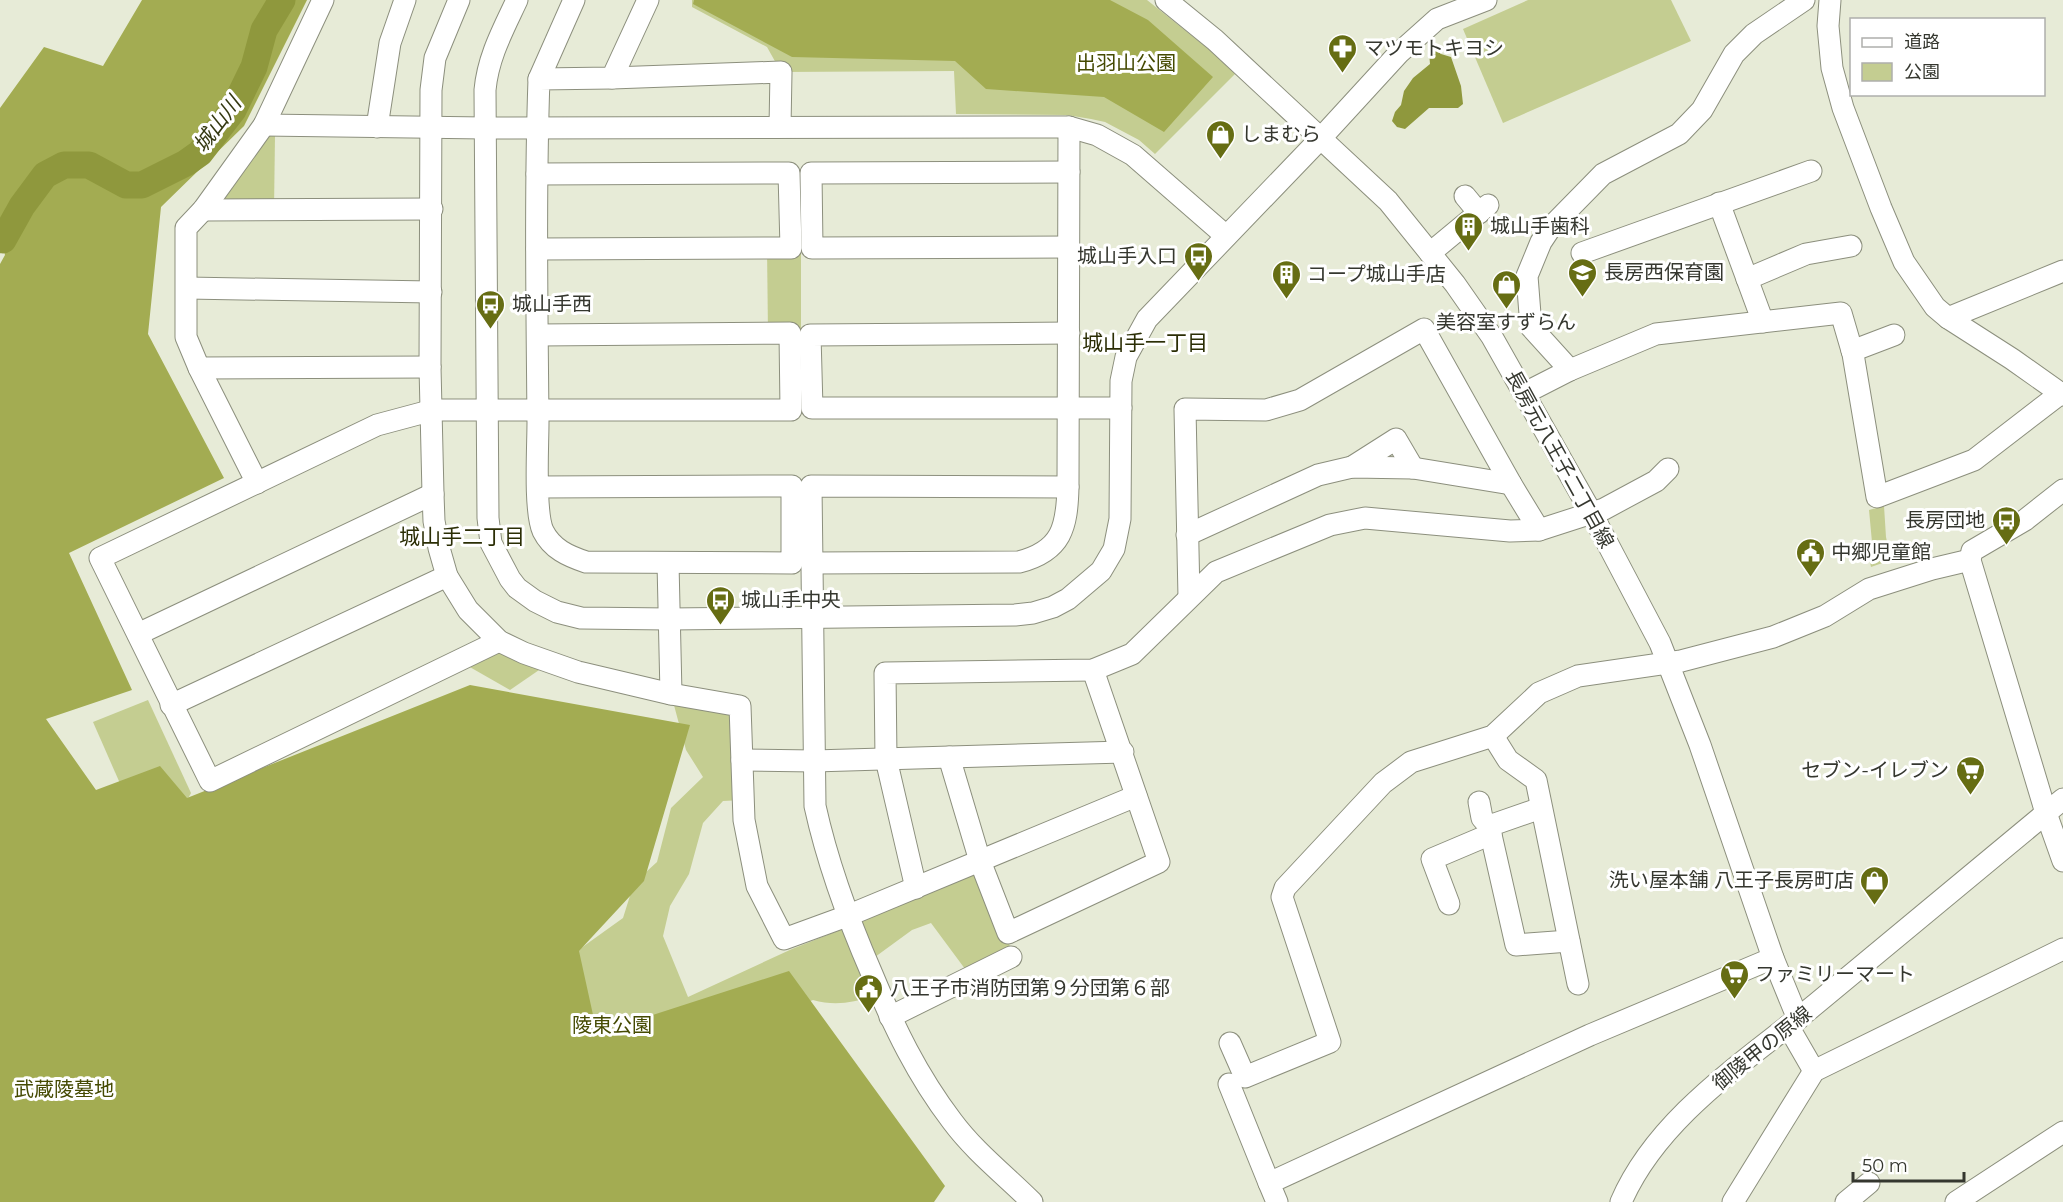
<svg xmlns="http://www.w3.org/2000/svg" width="2063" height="1202" font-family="Montserrat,'Noto Sans JP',sans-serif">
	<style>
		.green { fill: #c4cd91 }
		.forest { fill: #a3ac52 }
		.water { fill: #8f983d }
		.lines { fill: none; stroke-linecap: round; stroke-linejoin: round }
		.river { stroke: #8f983d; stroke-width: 27 }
		.minor-casing { stroke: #8c8f7d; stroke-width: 23 }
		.minor { stroke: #fff; stroke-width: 21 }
		.labels { text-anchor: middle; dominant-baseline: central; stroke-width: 6; stroke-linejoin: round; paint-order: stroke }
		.poi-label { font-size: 20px; fill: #35372f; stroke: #fff; text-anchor: start }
		.park-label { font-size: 20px; fill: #454a02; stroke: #fff }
		.street-label { font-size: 20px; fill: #35372f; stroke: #fff }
		.water-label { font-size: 21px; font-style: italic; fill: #353912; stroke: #fff }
		.neighbourhood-label { font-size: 21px; fill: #2b2e05; stroke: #fff }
	</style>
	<rect width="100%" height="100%" fill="#e7ebd7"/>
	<g class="green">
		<path d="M692,0h455l64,51 24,23 -80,80 -16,-14 -34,-18 -14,-3 -24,-4 -111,-1 -2,-43 -173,1 -14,-25 -75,-40z"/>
		<path d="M1528,0h143l20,41 -188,82 -40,-94z"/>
		<path d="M256,136h19l-1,73 -71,1z"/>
		<path d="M767,248l34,1v83l-33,1z"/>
		<path d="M1884,506l2,31 5,23 -20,7 -3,-14 4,-11 -3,-32z"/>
		<path d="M503,650l39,18 -32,22 -42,-24z"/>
		<path d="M671,694l69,12 3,94 -20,1 -20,22 -14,51 -19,32 -7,30 25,61 104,-48 53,-21 27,68c-19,7 -38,10 -59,4l-67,25 -47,84 -175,-120 99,-71 11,-35 23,-21 14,-54 32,-31 -17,-27z"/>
		<path d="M148,700l43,93 -28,53 -41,-58 -29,-66z"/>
		<path d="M980,861l28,72 3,24 -40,20 -40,-54 -19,7 -37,27 -18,-45z"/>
	</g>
	<g class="forest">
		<path d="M142,0h165l-63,126 -83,81 -13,127 76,144 -155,75 63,137 -86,29 50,71 64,-24 27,32 283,-113 220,40 -46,156 -65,70 18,82 192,-62 156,215 -11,16h-934v-938l5,-9 -5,-17v-130l44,-61 59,19z"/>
		<path d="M694,0h416l38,20 65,57 -49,55 -60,-35 -118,-8 -31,-28 -163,-4 -99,-53z"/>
	</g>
	<path class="water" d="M1436,50l5,4 10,3 10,29 2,18 -5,4h-29l-24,21 -8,-2 -5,-6 3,-9 6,-7 3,-14 9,-13 17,-14 -1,-12z"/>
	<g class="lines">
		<path class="river" d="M0,236l3,4 19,-34 23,-31 19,-10h25l37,20h16l44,-22 14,-10 33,-43 21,-43 10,-37 18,-30"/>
		<defs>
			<g id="minor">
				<path d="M459,0l-24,58 -4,32 -1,277 3,127 1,27 5,27 8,28 21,34 31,31 25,12 54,19 93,22 69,12 4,114 13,66 27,53 63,-23 289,-120"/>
				<path d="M517,0c-14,30 -29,57 -32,90l3,428 3,25 19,36 7,9 18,13 22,11 24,6 88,1 346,-4 18,-2 20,-6 15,-8 33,-28 13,-22 6,-30 1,-138 5,-24 21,-38 174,-181 78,-85 38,-34 49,-19"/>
				<path d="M1166,0l49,40 173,161 67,83 37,53 100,177 68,129 40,102 73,213 25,61"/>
				<path d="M1830,0l-2,26 4,42 11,40 38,100 23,54 31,45 13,11 64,41 51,36"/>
				<path d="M612,78l169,-6 -1,55"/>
				<path d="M539,79l35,-79"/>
				<path d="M264,125l221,3 584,-1 28,8 36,20 93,81"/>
				<path d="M377,127l13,-84 15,-43"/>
				<path d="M1069,172l-258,1 1,75 257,-1"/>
				<path d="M537,174l252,-1 2,75 -254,1"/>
				<path d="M1465,196l14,17"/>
				<path d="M1719,203l44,119"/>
				<path d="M203,210l229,-1"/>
				<path d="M1430,253l58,-48"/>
				<path d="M1582,253l229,-82"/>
				<path d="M1747,279l59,-25 45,-8"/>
				<path d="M187,288l244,4"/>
				<path d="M1948,318l115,-47"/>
				<path d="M1069,333l-259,2 2,73h309"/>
				<path d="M1852,351l42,-16"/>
				<path d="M199,368l231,-1"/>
				<path d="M1570,370l-39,-43 -4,-51 14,-34 10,-15 52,-53 76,-40 23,-24 32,-56 20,-20 50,-34"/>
				<path d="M1525,393l45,-23 86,-36 185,-21 12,41 24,143 97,-37 87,-67"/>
				<path d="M1352,467l44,-28 17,29"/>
				<path d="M257,483l-58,-115 -13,-31v-109l17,-18 61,-85 59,-125"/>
				<path d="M538,487l254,-1v77l-206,-1c-18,-6 -34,-13 -43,-31 -9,-20 -5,-84 -5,-109 -1,-114 -3,-229 1,-343l73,-1 36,-78"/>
				<path d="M2063,490l-38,30 -53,31 -2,9 76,253 17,48"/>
				<path d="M1187,535l131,-60 34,-8 61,1 98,16"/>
				<path d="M668,563l3,131"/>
				<path d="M813,563l206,-1c43,-11 48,-35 49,-75l1,-360"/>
				<path d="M1189,597l-4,-188 81,1 34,-10 124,-71 87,155 28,46"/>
				<path d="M138,634l295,-140"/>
				<path d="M499,641l-289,140 -110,-223 277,-133 56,-15h358l-1,-77 -252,2"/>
				<path d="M171,705l276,-129"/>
				<path d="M1493,736l15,24 28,20 42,204"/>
				<path d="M949,757l31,104 28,72 151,-71 -66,-192"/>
				<path d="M742,760l72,1 309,-9"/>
				<path d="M1479,802l3,16 7,8"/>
				<path d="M1541,808l-52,18 27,119 53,-4"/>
				<path d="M916,888l-30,-129 -1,-86 208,-3 39,-16 84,-82 114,-47 35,-7 145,13 29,-1 65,-21 52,-28 12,-12"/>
				<path d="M1449,904l-17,-45 59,-25"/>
				<path d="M890,1017l121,-60"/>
				<path d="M1788,1026l26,45"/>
				<path d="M1230,1043l15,34 85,-35 -48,-145 3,-9 98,-105 28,-21 82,-26 46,-43 39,-17 103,-15 92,-24 52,-21 44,-27 63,-20 38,-9"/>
				<path d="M1229,1084l40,99"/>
				<path d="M1032,1202c-27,-27 -57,-50 -80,-81 -35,-46 -58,-94 -80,-147 -24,-55 -44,-109 -57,-168l-4,-320 257,1"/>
				<path d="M1277,1202l-8,-19 321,-148 183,-77"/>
				<path d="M1621,1202c37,-86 127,-142 196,-199 82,-68 164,-136 246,-204"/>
				<path d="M1733,1202l81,-131 249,-122"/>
				<path d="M1846,1202l23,-19"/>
				<path d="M1956,1202l107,-70"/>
			</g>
		</defs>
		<use href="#minor" class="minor-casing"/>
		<use href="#minor" class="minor"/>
	</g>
	<defs>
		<symbol id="pharmacy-pin" viewBox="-11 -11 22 30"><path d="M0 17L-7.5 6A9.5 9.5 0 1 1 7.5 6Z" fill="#666d13" stroke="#fff"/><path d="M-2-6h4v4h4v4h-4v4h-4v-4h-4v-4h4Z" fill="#fff"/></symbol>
		<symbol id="shop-pin" viewBox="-11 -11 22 30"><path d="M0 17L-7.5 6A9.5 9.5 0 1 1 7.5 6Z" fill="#666d13" stroke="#fff"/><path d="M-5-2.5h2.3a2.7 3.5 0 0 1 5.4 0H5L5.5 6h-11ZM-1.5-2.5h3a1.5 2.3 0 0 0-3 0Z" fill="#fff"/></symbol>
		<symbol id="building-pin" viewBox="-11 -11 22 30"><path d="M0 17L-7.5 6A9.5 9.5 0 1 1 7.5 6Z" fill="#666d13" stroke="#fff"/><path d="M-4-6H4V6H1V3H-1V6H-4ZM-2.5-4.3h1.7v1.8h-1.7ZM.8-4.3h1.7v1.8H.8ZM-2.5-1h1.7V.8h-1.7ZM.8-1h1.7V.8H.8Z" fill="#fff"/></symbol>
		<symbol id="bus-pin" viewBox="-11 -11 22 30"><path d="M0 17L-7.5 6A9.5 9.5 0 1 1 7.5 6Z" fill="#666d13" stroke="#fff"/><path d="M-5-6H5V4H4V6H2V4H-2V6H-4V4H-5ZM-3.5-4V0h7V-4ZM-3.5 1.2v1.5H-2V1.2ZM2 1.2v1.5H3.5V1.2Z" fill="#fff"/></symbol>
		<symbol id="school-pin" viewBox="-11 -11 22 30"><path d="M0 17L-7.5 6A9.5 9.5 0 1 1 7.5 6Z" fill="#666d13" stroke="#fff"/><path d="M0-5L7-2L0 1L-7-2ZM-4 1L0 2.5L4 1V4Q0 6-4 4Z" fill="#fff"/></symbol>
		<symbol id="civic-pin" viewBox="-11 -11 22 30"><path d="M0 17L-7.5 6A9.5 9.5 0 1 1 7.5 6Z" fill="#666d13" stroke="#fff"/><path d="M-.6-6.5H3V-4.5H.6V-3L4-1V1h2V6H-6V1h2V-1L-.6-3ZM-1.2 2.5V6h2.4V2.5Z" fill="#fff"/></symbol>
		<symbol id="supermarket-pin" viewBox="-11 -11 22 30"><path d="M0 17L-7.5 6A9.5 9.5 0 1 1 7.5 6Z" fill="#666d13" stroke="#fff"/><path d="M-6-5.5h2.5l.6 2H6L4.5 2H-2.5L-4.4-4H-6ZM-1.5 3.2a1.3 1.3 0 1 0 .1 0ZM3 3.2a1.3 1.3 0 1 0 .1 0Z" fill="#fff"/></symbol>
	</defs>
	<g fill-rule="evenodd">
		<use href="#pharmacy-pin" x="1326" y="32" width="33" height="45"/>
		<use href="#shop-pin" x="1204" y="118" width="33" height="45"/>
		<use href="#building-pin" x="1452" y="210" width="33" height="45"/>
		<use href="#bus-pin" x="1182" y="240" width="33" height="45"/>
		<use href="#school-pin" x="1566" y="256" width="33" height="45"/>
		<use href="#building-pin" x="1270" y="258" width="33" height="45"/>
		<use href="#shop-pin" x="1490" y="268" width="33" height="45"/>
		<use href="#bus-pin" x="474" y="288" width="33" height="45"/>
		<use href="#bus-pin" x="1990" y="504" width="33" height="45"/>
		<use href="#civic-pin" x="1794" y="536" width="33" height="45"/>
		<use href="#bus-pin" x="704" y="584" width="33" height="45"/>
		<use href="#supermarket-pin" x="1954" y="754" width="33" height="45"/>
		<use href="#shop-pin" x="1858" y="864" width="33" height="45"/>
		<use href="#supermarket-pin" x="1718" y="958" width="33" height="45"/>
		<use href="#civic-pin" x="852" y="972" width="33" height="45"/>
	</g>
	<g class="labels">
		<g class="poi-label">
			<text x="1364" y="48">マツモトキヨシ</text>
			<text x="1241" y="134">しまむら</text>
			<text x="1490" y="226">城山手歯科</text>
			<text x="1177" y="256" text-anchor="end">城山手入口</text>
			<text x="1604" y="272">長房西保育園</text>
			<text x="1307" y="274">コープ城山手店</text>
			<text x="512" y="304">城山手西</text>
			<text x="1506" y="322" text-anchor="middle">美容室すずらん</text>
			<text x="1985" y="520" text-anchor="end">長房団地</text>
			<text x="1831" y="552">中郷児童館</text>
			<text x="741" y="600">城山手中央</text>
			<text x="1949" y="770" text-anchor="end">セブン-イレブン</text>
			<text x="1854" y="880" text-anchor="end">洗い屋本舗 八王子長房町店</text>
			<text x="1755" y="974">ファミリーマート</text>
			<text x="890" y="988">八王子市消防団第９分団第６部</text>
		</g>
		<g class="park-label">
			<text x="1126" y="63">出羽山公園</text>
			<text x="612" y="1025">陵東公園</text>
			<text x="64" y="1089">武蔵陵墓地</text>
		</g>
		<g class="street-label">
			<text transform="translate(1560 459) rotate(61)">長房元八王子二丁目線</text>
			<text transform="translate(1762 1048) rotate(-39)">御陵甲の原線</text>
		</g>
		<g class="water-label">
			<text transform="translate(217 124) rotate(-53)">城山川</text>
		</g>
		<g class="neighbourhood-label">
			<text x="1145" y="342">城山手一丁目</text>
			<text x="462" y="536">城山手二丁目</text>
		</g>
	</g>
	<rect x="1850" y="18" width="195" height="78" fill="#ffffff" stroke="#aeafac" stroke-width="1.5"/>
	<rect x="1862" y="38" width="30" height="9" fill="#ffffff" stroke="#aeafac" stroke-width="1.5"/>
	<text x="1904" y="48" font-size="18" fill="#35372f">道路</text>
	<rect x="1862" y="63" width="30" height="18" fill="#c4cd91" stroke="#aeafac" stroke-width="1.5"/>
	<text x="1904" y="78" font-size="18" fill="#35372f">公園</text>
	<path d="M1853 1172v9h111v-9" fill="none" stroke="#35372f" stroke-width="3"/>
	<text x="1862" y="1172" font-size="18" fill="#35372f" stroke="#ffffff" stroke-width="4.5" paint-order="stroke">50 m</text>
</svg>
